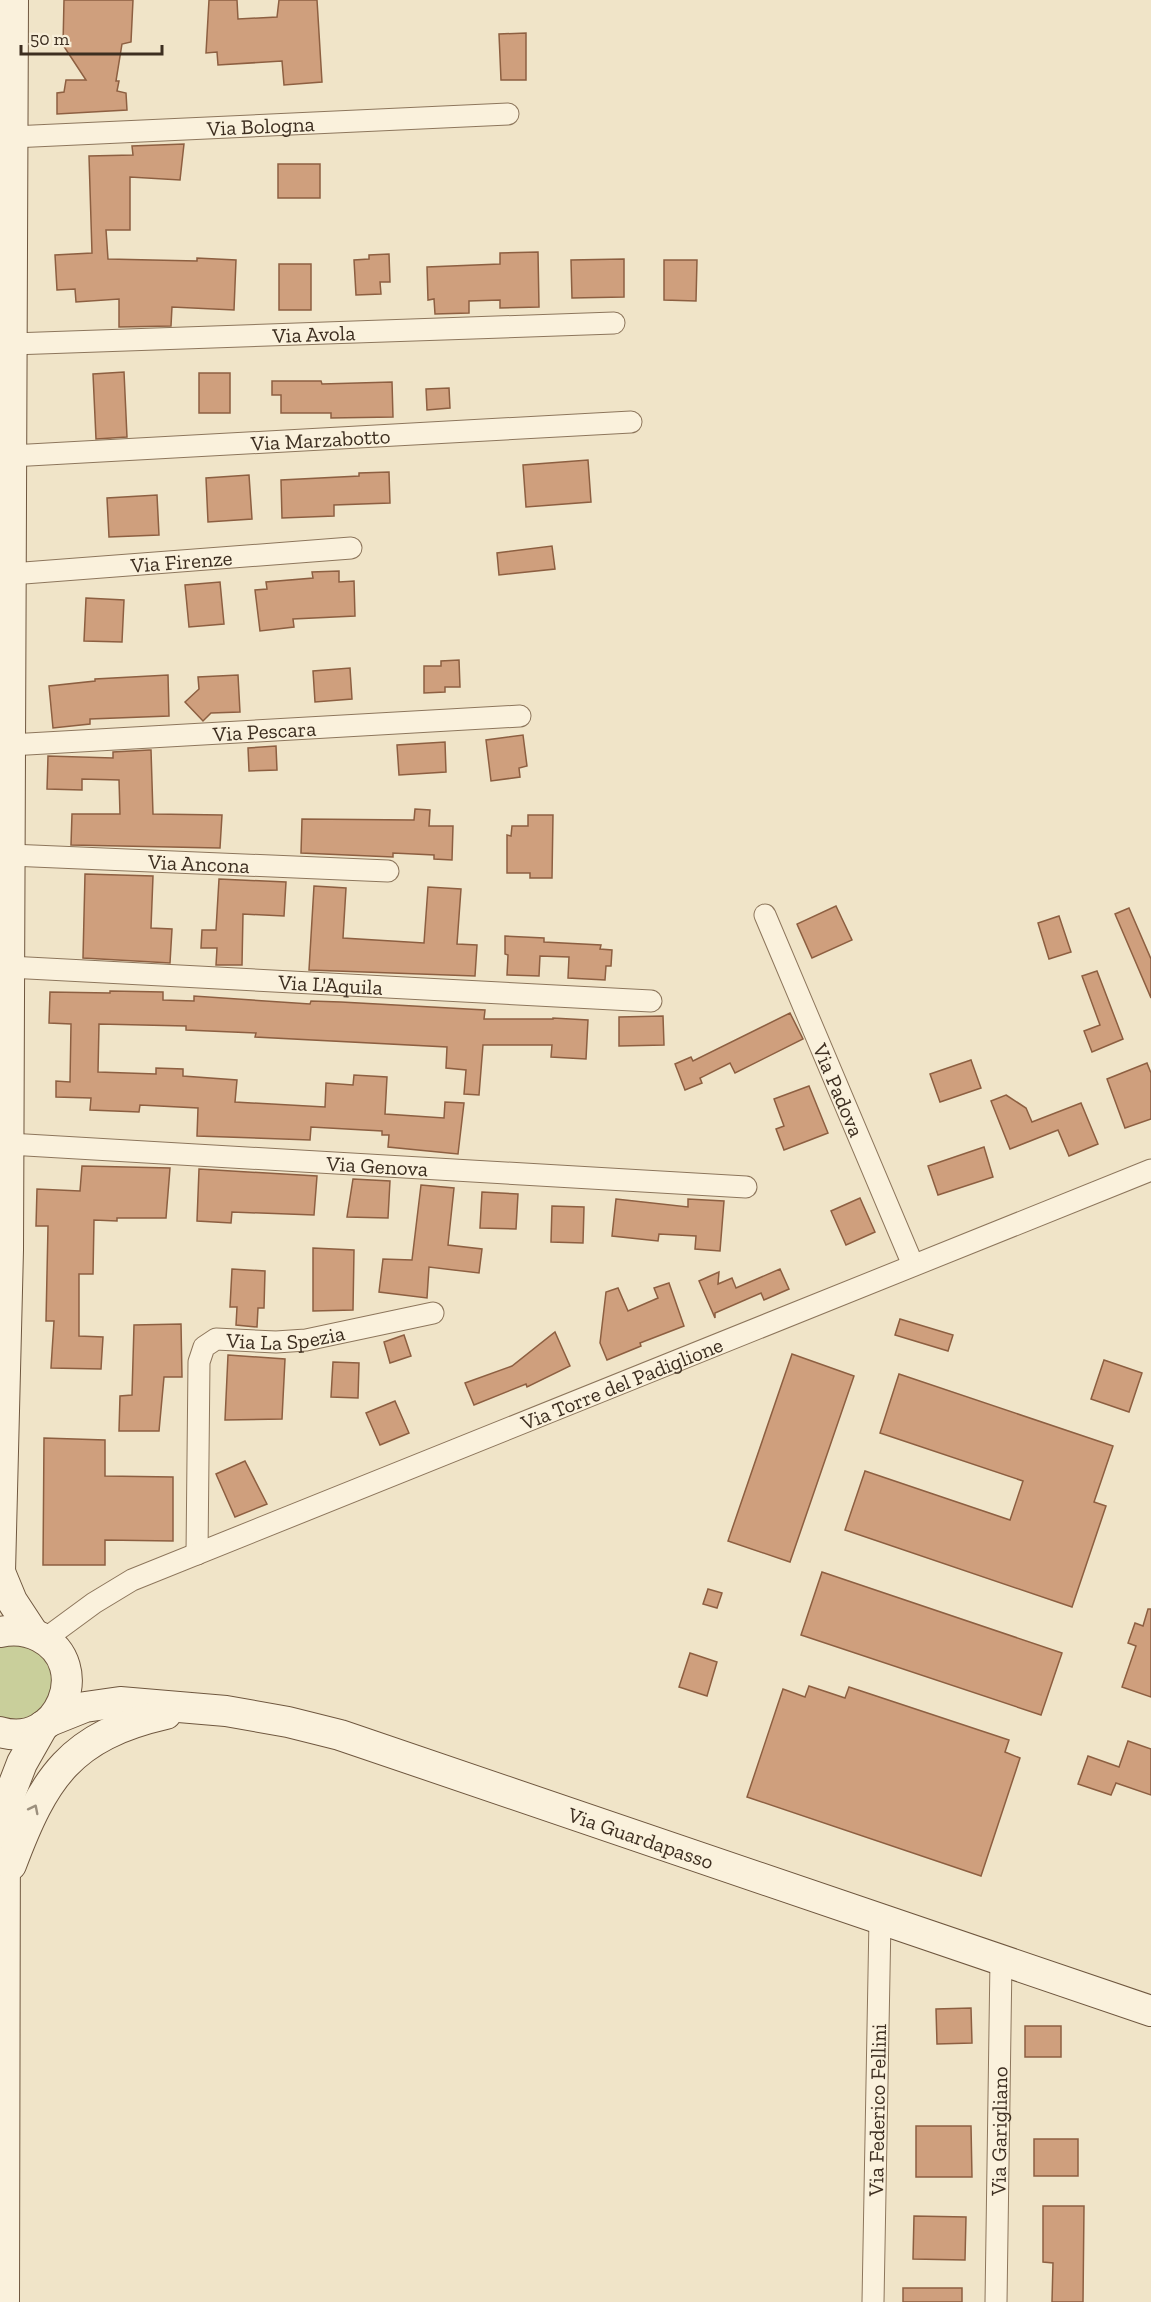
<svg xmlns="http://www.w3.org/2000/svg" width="1151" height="2302" font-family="'Zilla Slab',serif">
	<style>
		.green { fill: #c9cf9b }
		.building { fill: #cf9f7d; stroke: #8d5f41; stroke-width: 1.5 }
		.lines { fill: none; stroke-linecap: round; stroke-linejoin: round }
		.street-casing { stroke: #8d765c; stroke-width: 23 }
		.secondary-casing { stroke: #6f573f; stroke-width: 32 }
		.street { stroke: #faf1dc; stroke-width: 21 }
		.secondary { stroke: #faf1dc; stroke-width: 30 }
		.oneway { stroke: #9c907e }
		.labels { text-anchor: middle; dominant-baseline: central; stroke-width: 4.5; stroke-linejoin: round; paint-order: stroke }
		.street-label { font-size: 21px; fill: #3d2e20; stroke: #f7eed8 }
	</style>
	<rect width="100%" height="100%" fill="#f0e4c8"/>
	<path class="green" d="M0,1643l39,4 18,39 -25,35 -32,1z"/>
	<g class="building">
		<path d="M64,0h69l-2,42 -9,2 -6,37h3l-2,10 9,2 1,17 -70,4v-21l7,-1 2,-12h20l-23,-35z"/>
		<path d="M209,0h28l1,19 39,-2 2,-17h38l5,82 -38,3 -2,-24 -64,4 -1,-13 -11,1z"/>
		<path d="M526,33v47h-25l-2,-46z"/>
		<path d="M184,144l-4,36 -50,-3v53h-24l2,29 89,2v-3l39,2 -2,50 -62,-3 -1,19 -52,1v-28l-43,3 -1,-13 -18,1 -2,-35 37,-2 -3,-97 44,-1 -1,-9z"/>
		<rect x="278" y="164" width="42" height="34"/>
		<path d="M538,252l1,55 -39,1v-8l-31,1v12l-34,1 -1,-15 -6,1 -1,-33 73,-3v-11z"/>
		<path d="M389,254l1,28h-10l1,12 -25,1 -2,-35 15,-1v-4z"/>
		<path d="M624,259v38l-52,1 -1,-38z"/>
		<path d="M664,260h33l-1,41 -32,-1z"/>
		<rect x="279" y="264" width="32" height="46"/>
		<path d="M124,372l3,65 -31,2 -3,-65z"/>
		<rect x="199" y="373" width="31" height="40"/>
		<path d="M272,381h49l1,3 70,-2 1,35 -62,1v-5h-50v-18h-9z"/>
		<path d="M449,388l1,20 -23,2 -1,-21z"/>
		<path d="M588,460l3,42 -65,5 -3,-42z"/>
		<path d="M389,472l1,31 -56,2v11l-52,2 -1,-38 78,-4v-3z"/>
		<path d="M249,475l3,44 -44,3 -2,-44z"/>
		<path d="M157,495l2,40 -50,2 -2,-39z"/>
		<path d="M552,546l3,23 -56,6 -2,-22z"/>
		<path d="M339,571v11l15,-1 1,35 -62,3 1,8 -34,4 -5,-41 12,-1 -1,-7 47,-4 -1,-6z"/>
		<path d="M220,582l4,42 -35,3 -4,-42z"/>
		<path d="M86,598l38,2 -2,42 -38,-1z"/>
		<path d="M459,660l1,27h-15v5l-21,1v-27h17v-5z"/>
		<path d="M350,668l2,31 -37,3 -2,-31z"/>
		<path d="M168,675l1,41 -79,3v5l-37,4 -4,-42 46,-5v-2z"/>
		<path d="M238,675l2,37 -29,1 -8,8 -18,-19 14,-13 -1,-12z"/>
		<path d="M523,735l4,31 -8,2 1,9 -29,4 -5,-41z"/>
		<path d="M445,742l1,30 -47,3 -2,-30z"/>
		<path d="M276,746l1,24 -28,1 -1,-23z"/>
		<path d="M149,750h2l2,64 69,1 -2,33 -149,-3 1,-31h48l-1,-34 -37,-1v11l-35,-1 1,-33 65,2v-6z"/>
		<path d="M415,809l15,1 -1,16h24l-1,34 -18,-1v-4l-41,-2v4l-92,-4 1,-34 112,1z"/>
		<path d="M528,815h25l-1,63h-22v-5h-23v-38l4,1 1,-10h16z"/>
		<path d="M85,874l68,2 -2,52 21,1 -2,34 -87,-5z"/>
		<path d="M219,879l67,3 -2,34 -41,-2 -1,51h-26l1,-17h-16l1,-18h14z"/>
		<path d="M314,886l32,2 -3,50 81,5 4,-56 33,2 -4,55 20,1 -2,31 -166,-6z"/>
		<path d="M836,906l16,34 -40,18 -15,-34z"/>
		<path d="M1129,908l22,51v39l-36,-84z"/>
		<path d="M1059,916l12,36 -22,7 -11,-36z"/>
		<path d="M505,936l39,2v4l57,3 -1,4 12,1 -1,16h-5l-1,14 -37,-2 1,-21 -29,-1 -1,20 -32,-1 1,-20 -3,-1z"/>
		<path d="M1097,971l26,68 -31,13 -8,-21 16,-6 -18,-49z"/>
		<path d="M110,991l53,1v8l31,1v-5l116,8 1,-3 30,1 144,8 -1,9h69v-1l35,2 -2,39 -35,-2 1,-12h-69l-4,50 -15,-1 2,-24 -20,-2 1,-21 -192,-10 1,-4 -70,-3v-4l-87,-2 -1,48 58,2v-6l27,1v7l54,4 -2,22 90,5 1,-24 27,2 1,-10 33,2 -2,37 59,4 1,-16 19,1 -6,51 -70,-7 1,-12h-7v-4l-71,-4 -1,13 -113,-4 1,-28 -58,-3 -1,7 -49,-2 1,-12 -35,-1v-16l14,1 1,-58 -22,-1 1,-31 60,1z"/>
		<path d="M790,1013l13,26 -68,34 -5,-10 -30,15 2,5 -17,7 -10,-26 16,-7 2,4z"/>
		<path d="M663,1016l1,29 -45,1v-29z"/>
		<path d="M971,1060l10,28 -41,14 -10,-28z"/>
		<path d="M1147,1063l4,10v46l-26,9 -18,-49z"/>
		<path d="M809,1086l19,47 -44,17 -8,-21 8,-3 -10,-27z"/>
		<path d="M1006,1095l20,13 6,14 49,-19 17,41 -29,12 -11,-26 -48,19 -19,-48z"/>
		<path d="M984,1147l9,30 -55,18 -10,-29z"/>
		<path d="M82,1166l88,2 -4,50h-49v3l-23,-1 -1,54h-14v62l24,1 -2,32 -50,-1 3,-47h-8l2,-95h-12l1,-37 43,2z"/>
		<path d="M199,1169l118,7 -3,39 -82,-3 -1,11 -34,-2z"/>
		<path d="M353,1179l37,2 -2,37 -41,-1z"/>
		<path d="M421,1185l33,3 -6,57 34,4 -3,24 -50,-6 -2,31 -48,-6 4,-33 29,1z"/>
		<path d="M482,1192l36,2 -2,35 -36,-1z"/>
		<path d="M860,1198l15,34 -29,13 -15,-34z"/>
		<path d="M616,1199l72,8v-8l36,2 -4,50 -25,-2 1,-13 -37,-2 -1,7 -46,-5z"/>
		<path d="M552,1206l32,1 -1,36 -32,-1z"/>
		<path d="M313,1248l41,2 -1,60 -40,1z"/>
		<path d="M232,1269l33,2 -1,37h-6l-1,19 -21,-2 1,-18h-7z"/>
		<path d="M780,1269l9,20 -25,11 -3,-7 -46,20v5l-16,-37 20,-9 -1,12 14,-6 4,10z"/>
		<path d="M669,1283l15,43 -44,17 1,3 -34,14 -7,-17 6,-51 12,-4 10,23 30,-13 -4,-10z"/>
		<path d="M900,1319l53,16 -5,16 -53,-16z"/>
		<path d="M181,1324l1,53h-18l-5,54h-40l1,-35 12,-1 2,-70z"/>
		<path d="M555,1332l15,34 -43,21 -1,-3 -52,21 -9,-22 47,-17z"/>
		<path d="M404,1335l7,21 -21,7 -6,-21z"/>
		<path d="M792,1354l62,22 -64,186 -62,-21z"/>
		<path d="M228,1355l57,4 -3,60 -57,1z"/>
		<path d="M1104,1360l38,13 -13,39 -38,-13z"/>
		<path d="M333,1362l26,1 -1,35 -27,-1z"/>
		<path d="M899,1374l214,72 -19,56 12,4 -34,101 -227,-77 20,-59 145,49 13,-39 -143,-48z"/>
		<path d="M395,1401l14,32 -29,12 -14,-32z"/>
		<path d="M44,1438l61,2v36l68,1v64l-68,-1v25h-62z"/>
		<path d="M245,1461l22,43 -32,13 -19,-43z"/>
		<path d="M822,1572l240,81 -21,62 -240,-80z"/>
		<path d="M708,1589l14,4 -5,15 -14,-4z"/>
		<path d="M1148,1609h3v88l-29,-10 14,-41 -8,-3 7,-20 8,3z"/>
		<path d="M690,1653l27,9 -10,34 -28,-9z"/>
		<path d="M809,1686l36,12 4,-11 160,53 -4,12 15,6 -39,118 -234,-79 36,-108 22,8z"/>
		<path d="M1128,1741l23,8v46l-35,-12 -5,12 -33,-11 10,-28 31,11z"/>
		<path d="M971,2008l1,35 -35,1 -1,-35z"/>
		<rect x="1025" y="2026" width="36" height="31"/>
		<path d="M916,2126h55l1,51h-56z"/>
		<rect x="1034" y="2139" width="44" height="37"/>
		<path d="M1043,2206h41l-1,96h-31l1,-39 -10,-1z"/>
		<path d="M914,2216l52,1 -1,43 -52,-1z"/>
		<rect x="903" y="2288" width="59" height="14"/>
	</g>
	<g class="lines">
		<defs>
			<g id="street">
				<path id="s1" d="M12,137l496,-23"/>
				<path id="s2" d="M12,344l602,-21"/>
				<path id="s3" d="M11,456l620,-34"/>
				<path id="s4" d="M11,574l340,-26"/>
				<path id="s5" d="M10,745l510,-29"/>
				<path id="s6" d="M10,855l378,16"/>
				<path id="s7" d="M765,915l148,350"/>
				<path id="s8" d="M9,967l642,34"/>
				<path id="s9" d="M9,1144l737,43"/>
				<path id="s10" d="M197,1554l2,-192 5,-15 12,-8 60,3 30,-2 127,-27"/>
				<path id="s11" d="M45,1639l49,-36 38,-23 1019,-410"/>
				<path id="s12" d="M873,2302l7,-383"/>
				<path id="s13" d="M996,2302l5,-342"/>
			</g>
			<g id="secondary">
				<path d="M0,1572l8,-322 5,-1250"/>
				<path d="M0,1572l12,29 21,32"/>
				<path d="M0,1632c14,-3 27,-2 40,5 54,28 19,113 -40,95"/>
				<path id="s14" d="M50,1721l35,-14 35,-5 106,9 62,11 52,13 811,276"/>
				<path d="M0,1793l5,14 -1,495"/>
				<path d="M5,1807l17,-44 21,-37"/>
				<path d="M11,1865c33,-88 59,-129 155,-151"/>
			</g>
		</defs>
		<use href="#street" class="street-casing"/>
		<use href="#secondary" class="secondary-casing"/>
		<use href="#street" class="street"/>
		<use href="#secondary" class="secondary"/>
	</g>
	<defs><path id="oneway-chevron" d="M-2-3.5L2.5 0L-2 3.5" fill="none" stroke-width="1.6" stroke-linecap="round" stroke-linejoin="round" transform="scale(1.5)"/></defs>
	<use class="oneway" href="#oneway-chevron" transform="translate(34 1809) rotate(-63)"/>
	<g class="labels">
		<g class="street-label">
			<text stroke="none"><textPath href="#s1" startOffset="249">Via Bologna</textPath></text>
			<text stroke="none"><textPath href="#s2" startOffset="302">Via Avola</textPath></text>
			<text stroke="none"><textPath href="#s3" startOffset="310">Via Marzabotto</textPath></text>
			<text stroke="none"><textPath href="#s4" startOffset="171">Via Firenze</textPath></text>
			<text stroke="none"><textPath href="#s5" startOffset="255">Via Pescara</textPath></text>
			<text stroke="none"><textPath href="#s6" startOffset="189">Via Ancona</textPath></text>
			<text stroke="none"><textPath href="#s8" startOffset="322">Via L'Aquila</textPath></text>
			<text stroke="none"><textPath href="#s7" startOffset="190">Via Padova</textPath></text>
			<text stroke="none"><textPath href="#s9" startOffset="369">Via Genova</textPath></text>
			<text stroke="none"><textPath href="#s10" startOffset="292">Via La Spezia</textPath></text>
			<text stroke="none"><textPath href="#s11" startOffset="633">Via Torre del Padiglione</textPath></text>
			<text stroke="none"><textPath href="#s14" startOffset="614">Via Guardapasso</textPath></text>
			<text stroke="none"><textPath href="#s12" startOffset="192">Via Federico Fellini</textPath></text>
			<text stroke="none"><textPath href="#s13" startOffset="171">Via Garigliano</textPath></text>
		</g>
	</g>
	<path d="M21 45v9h141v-9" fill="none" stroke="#3d2e20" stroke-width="3"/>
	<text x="30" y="45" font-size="18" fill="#3d2e20" stroke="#f7eed8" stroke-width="4.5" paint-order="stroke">50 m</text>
</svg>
